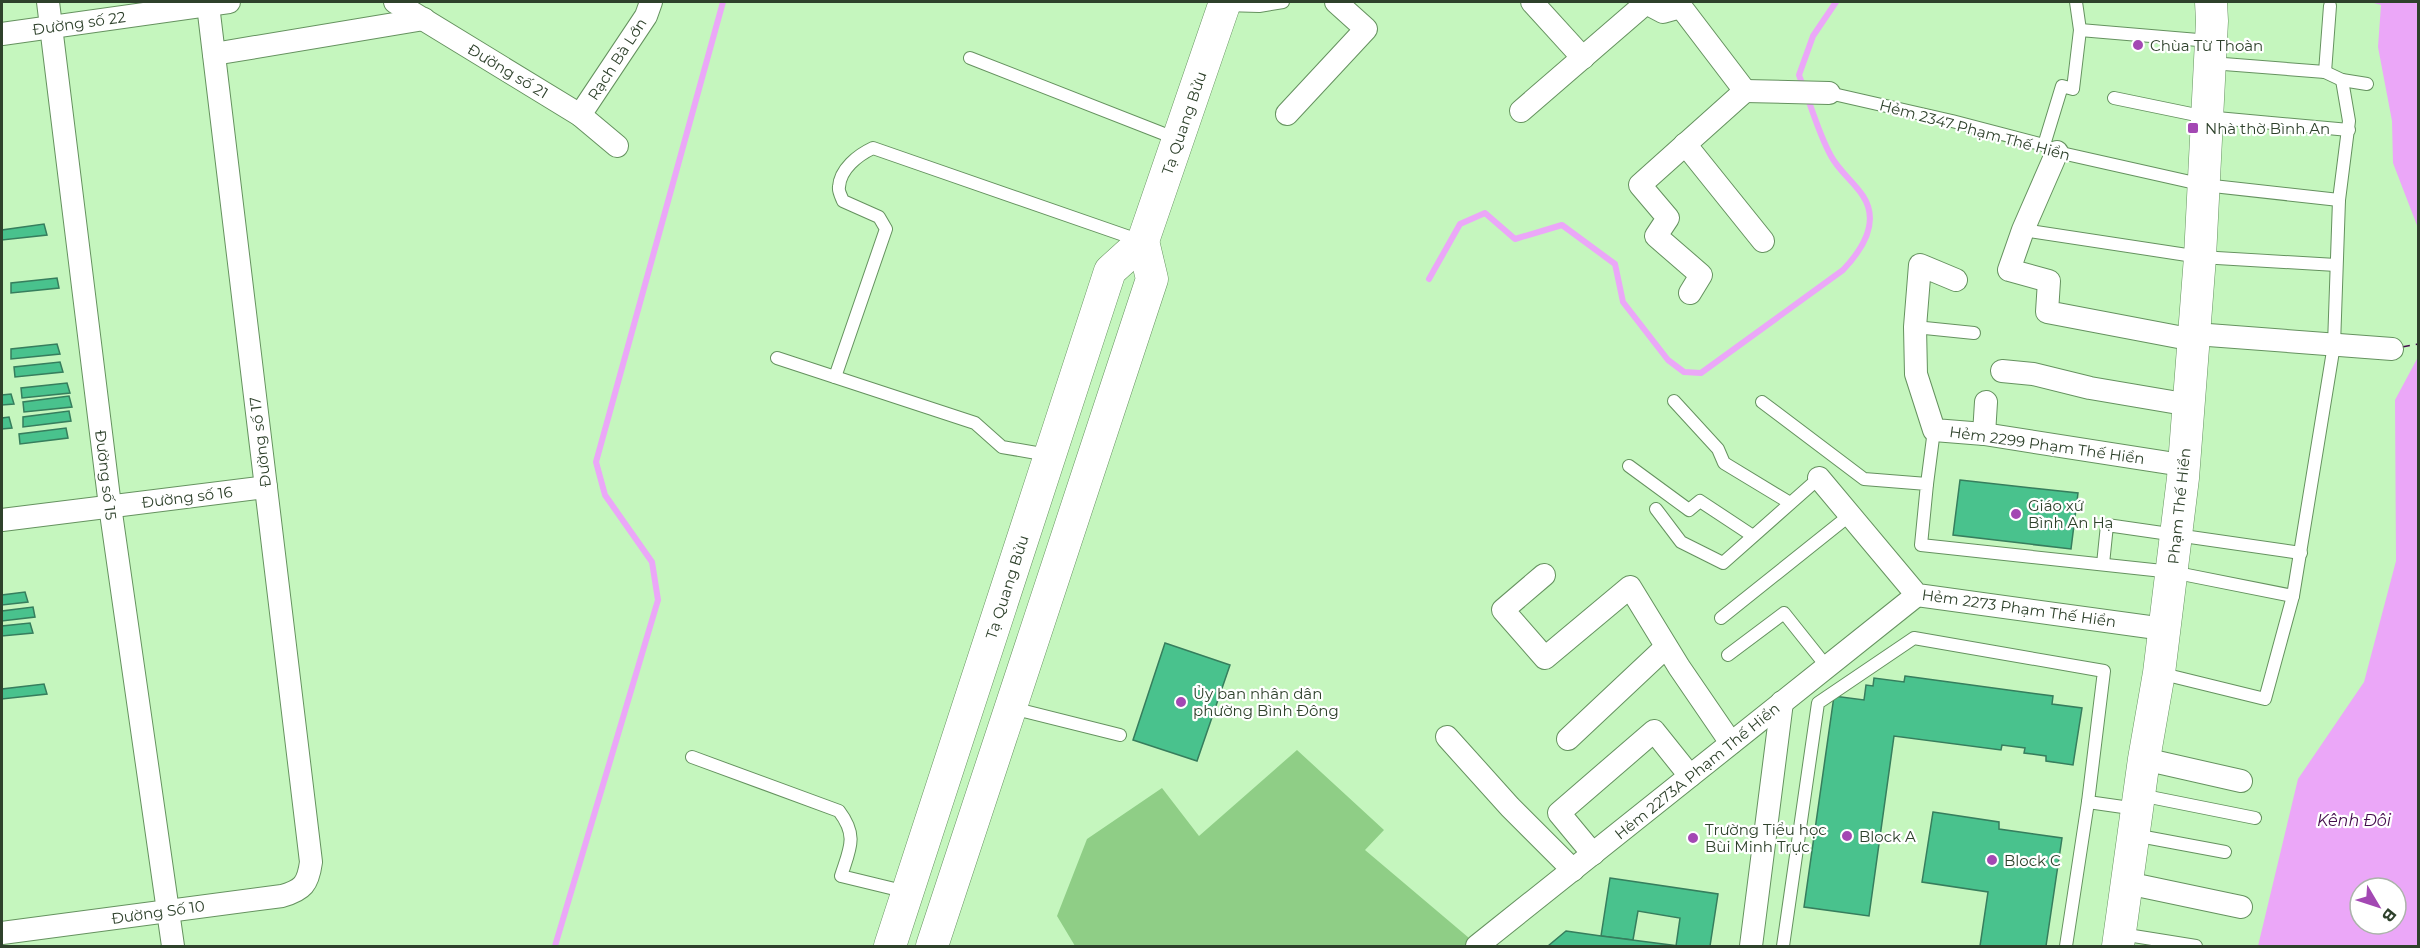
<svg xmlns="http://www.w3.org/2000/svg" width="2420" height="948" font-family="Montserrat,sans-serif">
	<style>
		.green { fill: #8fce86 }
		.water { fill: #eba7f8; fill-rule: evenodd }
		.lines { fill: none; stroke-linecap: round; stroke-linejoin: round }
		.stream { stroke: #eba7f8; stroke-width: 6 }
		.ferry { stroke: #440d4d; stroke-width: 1.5; stroke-dasharray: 8 6; stroke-linecap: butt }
		.building { fill: #49c28d; stroke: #367e5d; stroke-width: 1.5 }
		.lane-casing { stroke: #65925f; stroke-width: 14 }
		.street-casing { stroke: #65925f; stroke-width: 24 }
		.secondary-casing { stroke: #65925f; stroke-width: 33 }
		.lane { stroke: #fff; stroke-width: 12 }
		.street { stroke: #fff; stroke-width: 22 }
		.secondary { stroke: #fff; stroke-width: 32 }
		.poi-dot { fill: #a348b3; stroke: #fff; stroke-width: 2 }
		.labels { text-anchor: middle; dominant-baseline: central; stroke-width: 4.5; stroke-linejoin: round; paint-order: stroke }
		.street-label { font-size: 15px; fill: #2e412b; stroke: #fff }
		.poi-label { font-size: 15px; fill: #2e412b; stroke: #fff; text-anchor: start }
		.water-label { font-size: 16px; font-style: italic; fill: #440d4d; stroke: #fff }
	</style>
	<rect width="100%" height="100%" fill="#c5f6be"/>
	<path class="green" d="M1297,750l87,80 -19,20 104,88v8h-394l-18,-30 30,-77 75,-51 37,48z"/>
	<g class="water">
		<path d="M2370,2h48v226l-25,-65 -1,-42 -14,-74 3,-42z"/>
		<path d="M2418,357v589h-160l40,-167 66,-97 32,-121 -1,-161zM2360,888h36v36h-36z"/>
	</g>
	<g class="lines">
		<g class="stream">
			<path d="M1803,86l-4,-11 14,-39 23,-34"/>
			<path d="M1429,279l31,-55 25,-11 30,26 47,-14 53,39 8,38 45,58 16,12 17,1 142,-103c19,-20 37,-48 20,-74 -9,-14 -24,-25 -32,-40 -10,-18 -17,-40 -24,-60"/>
			<path d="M555,946l103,-346 -6,-38 -47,-67 -9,-33 127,-460"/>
		</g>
		<path class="ferry" d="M2402,347l16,-3"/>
	</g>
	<g class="building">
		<path d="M44,224l3,11 -45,5v-10z"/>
		<path d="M57,278l2,10 -48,5v-10z"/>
		<path d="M57,344l3,10 -49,5v-10z"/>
		<path d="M60,362l3,10 -48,5 -1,-10z"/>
		<path d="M67,383l3,10 -48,5 -1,-10z"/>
		<path d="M11,394l3,10 -12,1v-10z"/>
		<path d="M69,396l3,11 -48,5 -1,-10z"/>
		<path d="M69,411l2,10 -48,6v-10z"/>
		<path d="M9,417l3,11 -10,1v-11z"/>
		<path d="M66,428l2,10 -48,6 -1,-10z"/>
		<path d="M1960,480l118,13 -7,56 -118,-14z"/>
		<path d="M25,592l3,10 -26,3v-10z"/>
		<path d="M33,607l2,10 -33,4v-10z"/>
		<path d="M30,623l3,10 -31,3v-10z"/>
		<path d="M1165,643l65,22 -33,96 -64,-21z"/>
		<path d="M1905,676l148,20 -1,8 30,4 -9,57 -27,-4v-5l-22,-3 1,-5 -23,-3 -1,5 -107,-14 -25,180 -65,-9 30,-211 30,4 2,-15 7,1 1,-8 30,4z"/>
		<path d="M44,684l3,10 -45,5v-10z"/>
		<path d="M1933,812l66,10v7l63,9 -16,108h-66l8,-54 -66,-10z"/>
		<path d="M1610,878l108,16 -8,52h-34l4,-28 -42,-7 -5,29 -32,-4z"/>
		<path d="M1566,931l35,5 78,10h-131z"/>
	</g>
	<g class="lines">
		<defs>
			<g id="lane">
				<path d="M1224,5l35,1 24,-4"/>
				<path d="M2080,30l130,11"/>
				<path d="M970,58l207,81"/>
				<path d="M2211,63l114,9 17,8 25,4"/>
				<path d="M2325,72l5,-66"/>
				<path d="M1829,93l123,28 92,24 13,7 147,33 135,15"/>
				<path d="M2114,98l92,19 143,13"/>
				<path d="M2044,145l18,-59 11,3 7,-59 -4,-28"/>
				<path d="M2023,230l177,27 136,8"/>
				<path d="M1915,327l59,6"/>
				<path d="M777,358l198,65 27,24 46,8"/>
				<path d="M835,377l51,-148 -7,-12 -36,-16c-1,-3 -5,-10 -4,-14 1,-18 19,-32 34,-39l268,93"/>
				<path d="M1674,401l44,48 6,14 66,40"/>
				<path d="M1762,402l102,77 63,5 -6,61 251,27 121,24"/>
				<path d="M1629,466l60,44 11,-9 53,35"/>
				<path d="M1927,484l7,-54"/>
				<path d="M1656,509l25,33 42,21 96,-85"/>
				<path d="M2103,564l4,-39 194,28"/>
				<path d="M1721,618l129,-103"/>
				<path d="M1728,655l56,-42 43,54"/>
				<path d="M2159,673l106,26 28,-103 41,-251 5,-145 10,-79 -7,-41"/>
				<path d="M1012,708l108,27"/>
				<path d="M692,757l147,54c19,25 11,37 2,65l66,16"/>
				<path d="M2140,795l115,23"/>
				<path d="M2088,802l49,7"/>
				<path d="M2134,835l91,17"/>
				<path d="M2121,934l75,12"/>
				<path d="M1783,946l35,-243 96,-65 190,33 -16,131 -22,144"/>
			</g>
			<g id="street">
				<path d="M48,2l62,504 63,440"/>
				<path d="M395,2l185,113 37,31"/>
				<path d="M1532,2l51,56"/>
				<path d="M1681,7l64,84 -105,94 28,33 -12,18 45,39 -11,18"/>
				<path d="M2,34l227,-32"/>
				<path d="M214,54l210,-35"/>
				<path d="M1745,91l84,2"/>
				<path d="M1521,111l125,-108 17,9 18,-5"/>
				<path d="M1287,114l79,-85 -30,-27"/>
				<path d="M580,115l66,-99 5,-14"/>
				<path d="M1685,144l78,97"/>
				<path d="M2057,152l-34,78 -14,40 40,11 -2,31 147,28"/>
				<path d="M1956,280l-36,-15 -5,62 1,47 18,56 50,4 185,29 14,-1"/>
				<path d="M2195,334l197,15"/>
				<path d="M2002,371l31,3 57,14 100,17"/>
				<path d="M1984,434l2,-32"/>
				<path d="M1819,478l98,117 247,34"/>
				<path d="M2,520l264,-33"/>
				<path d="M1544,575l-41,35 42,48 85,-71 49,80 52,76"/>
				<path d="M1447,737l63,70 63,63"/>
				<path d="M1568,739l98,-92"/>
				<path d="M2144,759l97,22"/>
				<path d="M1593,854l-34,-41 95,-82 36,45"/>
				<path d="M2127,883l114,24"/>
				<path d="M2,933l280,-37c21,-6 26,-12 29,-34l-103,-857"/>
				<path d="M1477,946l440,-351"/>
				<path d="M1751,946l31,-244"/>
			</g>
			<g id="secondary">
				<path d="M890,946l220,-675 33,-30 81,-236"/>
				<path d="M932,946l220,-667 -9,-38"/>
				<path d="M2118,946l26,-187 15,-86 24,-195 17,-221 12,-236 -1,-19"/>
			</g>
		</defs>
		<use href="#lane" class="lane-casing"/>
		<use href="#street" class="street-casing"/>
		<use href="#secondary" class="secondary-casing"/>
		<use href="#lane" class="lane"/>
		<use href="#street" class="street"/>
		<use href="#secondary" class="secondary"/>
	</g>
	<g class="poi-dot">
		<circle cx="2138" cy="45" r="6"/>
		<rect x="2187" y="122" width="12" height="12" rx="3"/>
		<circle cx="2016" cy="514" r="6"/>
		<circle cx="1181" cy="702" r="6"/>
		<circle cx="1847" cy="836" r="6"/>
		<circle cx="1693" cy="838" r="6"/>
		<circle cx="1992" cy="860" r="6"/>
	</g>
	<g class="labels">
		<g class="street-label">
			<text transform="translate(79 23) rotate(-8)">Đường số 22</text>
			<text transform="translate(617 59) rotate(-57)">Rạch Bà Lớn</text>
			<text transform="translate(508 71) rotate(31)">Đường số 21</text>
			<text transform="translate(1184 123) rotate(-71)">Tạ Quang Bửu</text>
			<text transform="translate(1975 130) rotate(15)">Hẻm 2347 Phạm Thế Hiển</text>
			<text transform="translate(260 442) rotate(-97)">Đường số 17</text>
			<text transform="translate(2047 445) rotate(8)">Hẻm 2299 Phạm Thế Hiển</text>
			<text transform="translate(106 475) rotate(83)">Đường số 15</text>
			<text transform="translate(187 497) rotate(-7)">Đường số 16</text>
			<text transform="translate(2179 506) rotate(-84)">Phạm Thế Hiển</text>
			<text transform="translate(1007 587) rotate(-72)">Tạ Quang Bửu</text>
			<text transform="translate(2019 608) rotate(8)">Hẻm 2273 Phạm Thế Hiển</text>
			<text transform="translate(1697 771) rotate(-39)">Hẻm 2273A Phạm Thế Hiển</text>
			<text transform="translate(158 912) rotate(-8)">Đường Số 10</text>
		</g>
		<g class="poi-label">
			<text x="2150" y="45">Chùa Từ Thoàn</text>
			<text x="2205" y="128">Nhà thờ Bình An</text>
			<text x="2028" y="505">Giáo xứ<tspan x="2028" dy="17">Bình An Hạ</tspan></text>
			<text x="1193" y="693">Ủy ban nhân dân<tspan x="1193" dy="17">phường Bình Đông</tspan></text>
			<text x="1705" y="829">Trường Tiểu học<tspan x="1705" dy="17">Bùi Minh Trực</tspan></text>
			<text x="1859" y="836">Block A</text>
			<text x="2004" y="860">Block C</text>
		</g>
		<g class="water-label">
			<text x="2354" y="820">Kênh Đôi</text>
		</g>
	</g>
	<rect width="2420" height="948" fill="none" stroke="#2e412b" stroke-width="6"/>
	<g transform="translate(2378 906) rotate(129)"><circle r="28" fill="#ffffff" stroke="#abb3aa" stroke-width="1.5"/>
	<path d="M0-4.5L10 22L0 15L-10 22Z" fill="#a348b3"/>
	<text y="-9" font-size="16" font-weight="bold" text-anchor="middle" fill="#2e412b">B</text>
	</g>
</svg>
